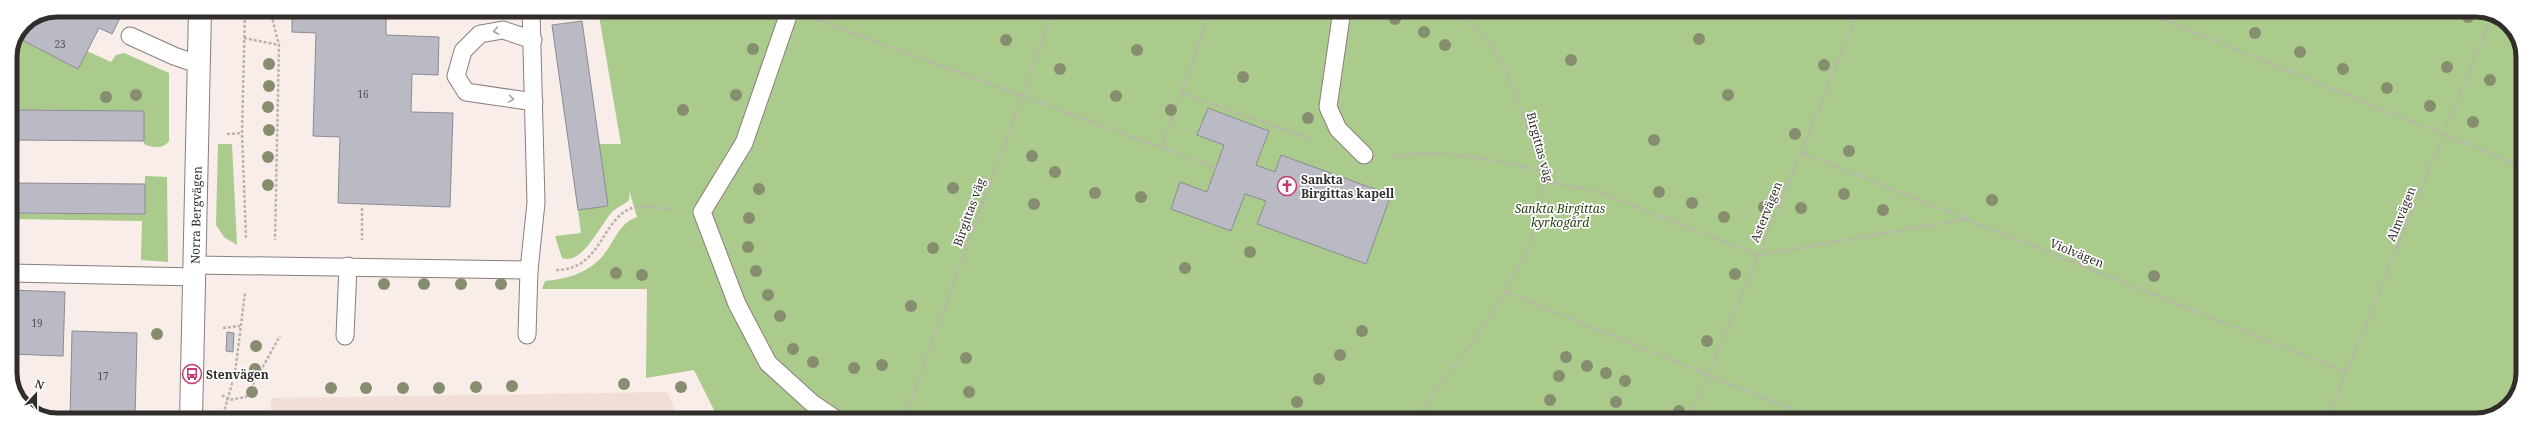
<svg xmlns="http://www.w3.org/2000/svg" width="2533" height="430" font-family="'Noto Serif',serif">
	<style>
		.built { fill: #f1ded6 }
		.green { fill: #aacb8c }
		.building { fill: #babac4; stroke: #8c8b95 }
		.lines { fill: none; stroke-linecap: round; stroke-linejoin: round }
		.lane-casing { stroke: #897e7a; stroke-width: 19 }
		.secondary-casing { stroke: #897e7a; stroke-width: 24 }
		.path { stroke: #bcb3af; stroke-width: 2.5; stroke-dasharray: 3 2; stroke-linecap: butt }
		.lane { stroke: #fff; stroke-width: 17 }
		.secondary { stroke: #fff; stroke-width: 22 }
		.tree { fill: #878e70 }
		.oneway { stroke: #a2a0a0 }
		.labels { text-anchor: middle; dominant-baseline: central; stroke-width: 3.5; stroke-linejoin: round; paint-order: stroke }
		.number-label { font-size: 10px; fill: #535051 }
		.street-label { font-size: 12px; fill: #312d2b; stroke: #fff }
		.poi-label { font-size: 12px; font-weight: bold; fill: #312d2b; stroke: #fff; text-anchor: start }
		.park-label { font-size: 12px; font-style: italic; fill: #2a410e; stroke: #fff }
		.rim { fill: none; stroke: #312d2b; stroke-width: 5 }
	</style>
	<rect width="100%" height="100%" fill="#f8ede8"/>
	<path class="built" d="M667,392l12,28h-408v-22z"/>
	<g class="green">
		<path d="M598,10h1885l27,14 13,27v329l-16,29 -31,11h-1757l-25,-50 -48,8 1,-89h-105l3,-8c22,-2 40,-7 56,-23 13,-14 17,-35 36,-41l-8,-27c0,4 2,9 -2,12 -5,4 -10,5 -15,10 -11,12 -30,54 -50,46l-7,-22 26,-3 -3,-23 29,-4 -8,-62h22z"/>
		<path d="M18,38l60,31 9,-18 24,11 5,-7 8,-2 45,20v68c-5,8 -17,7 -25,3v-33l-134,-1v-53z"/>
		<path d="M218,144h14l5,101 -13,-8 -8,-12z"/>
		<path d="M145,176l22,1 1,85 -27,-2 1,-39 -132,-2v-6l134,1z"/>
	</g>
	<g class="building">
		<path d="M57,10h67l-12,24 -13,-6 -21,41 -60,-31 6,-14z"/>
		<path d="M292,10h94v25l53,2 -1,38 -26,-1 -1,38 42,1 -3,94 -112,-4 2,-66 -27,-1 3,-103 -24,-1z"/>
		<path d="M463,10h30v1l-30,2z"/>
		<path d="M552,10h29l1,4 -30,3z"/>
		<path d="M582,21l26,185 -30,4 -26,-185z"/>
		<path d="M1208,108l61,23 -13,34 19,7 6,-17 110,40 -25,69 -109,-40 9,-23 -21,-7 -14,37 -60,-22 9,-27 27,10 17,-47 -27,-10z"/>
		<path d="M10,110l134,1v30l-134,-1z"/>
		<path d="M10,183l135,1v30l-135,-1z"/>
		<path d="M10,290l55,2 -2,64 -53,-2z"/>
		<path d="M72,331l65,2 -2,87h-65z"/>
		<path d="M227,332l7,1 -1,19 -7,-1z"/>
	</g>
	<g class="lines">
		<defs>
			<g id="lane">
				<path d="M790,10l-46,133 -42,69 35,92 31,59 44,40 25,17"/>
				<path d="M1342,10l-14,97 10,22 26,26"/>
				<path d="M130,36l44,20 26,9"/>
				<path d="M533,40l-30,-10 -23,4 -17,17 -7,25 10,16 68,10"/>
				<path d="M196,265l333,5"/>
				<path d="M10,273l186,4"/>
				<path d="M527,335l2,-65 7,-67 -5,-193"/>
				<path d="M345,336l3,-70"/>
			</g>
			<g id="secondary">
				<path id="s1" d="M191,420l9,-410"/>
			</g>
		</defs>
		<use href="#lane" class="lane-casing"/>
		<use href="#secondary" class="secondary-casing"/>
		<g class="path">
			<path d="M245,10l-3,123 4,105"/>
			<path d="M270,10l9,35 -4,195"/>
			<path d="M2140,10l383,157"/>
			<path d="M815,19l401,149"/>
			<path d="M244,38l35,7"/>
			<path d="M1182,93l131,47"/>
			<path d="M227,134l15,-1"/>
			<path d="M1161,148l50,-138"/>
			<path d="M1800,152l546,220"/>
			<path d="M1391,157c49,-10 100,3 148,13"/>
			<path d="M1541,181l52,9 166,65 208,-36"/>
			<path d="M362,208v32"/>
			<path d="M556,270c46,0 45,-51 76,-62 11,-4 32,1 44,2"/>
			<path d="M1506,292l312,128"/>
			<path d="M223,328l17,-2"/>
			<path d="M222,395l7,5 17,-3 34,-61"/>
			<path d="M1423,408l17,12"/>
			<path d="M222,419l13,-46 10,-80"/>
			<path d="M904,420l149,-410"/>
			<path d="M1414,420c39,-52 80,-103 108,-161 9,-17 17,-34 20,-53 5,-28 -12,-71 -21,-97 -18,-48 -27,-69 -70,-99"/>
			<path d="M1688,420l71,-165 100,-245"/>
			<path d="M2327,420l165,-405"/>
		</g>
		<use href="#lane" class="lane"/>
		<use href="#secondary" class="secondary"/>
	</g>
	<g class="tree">
		<circle cx="2468" cy="17" r="6"/>
		<circle cx="1395" cy="19" r="6"/>
		<circle cx="1424" cy="32" r="6"/>
		<circle cx="2255" cy="33" r="6"/>
		<circle cx="1699" cy="39" r="6"/>
		<circle cx="1006" cy="40" r="6"/>
		<circle cx="1445" cy="45" r="6"/>
		<circle cx="753" cy="49" r="6"/>
		<circle cx="1137" cy="50" r="6"/>
		<circle cx="2300" cy="52" r="6"/>
		<circle cx="1571" cy="60" r="6"/>
		<circle cx="269" cy="64" r="6"/>
		<circle cx="1824" cy="65" r="6"/>
		<circle cx="2447" cy="67" r="6"/>
		<circle cx="1060" cy="69" r="6"/>
		<circle cx="2343" cy="69" r="6"/>
		<circle cx="1243" cy="77" r="6"/>
		<circle cx="2490" cy="80" r="6"/>
		<circle cx="269" cy="86" r="6"/>
		<circle cx="2387" cy="88" r="6"/>
		<circle cx="136" cy="95" r="6"/>
		<circle cx="736" cy="95" r="6"/>
		<circle cx="1728" cy="95" r="6"/>
		<circle cx="1116" cy="96" r="6"/>
		<circle cx="106" cy="97" r="6"/>
		<circle cx="2430" cy="106" r="6"/>
		<circle cx="268" cy="107" r="6"/>
		<circle cx="683" cy="110" r="6"/>
		<circle cx="1171" cy="110" r="6"/>
		<circle cx="1308" cy="118" r="6"/>
		<circle cx="2473" cy="122" r="6"/>
		<circle cx="269" cy="130" r="6"/>
		<circle cx="1795" cy="134" r="6"/>
		<circle cx="1654" cy="140" r="6"/>
		<circle cx="1849" cy="151" r="6"/>
		<circle cx="1032" cy="156" r="6"/>
		<circle cx="268" cy="157" r="6"/>
		<circle cx="1055" cy="172" r="6"/>
		<circle cx="268" cy="185" r="6"/>
		<circle cx="953" cy="188" r="6"/>
		<circle cx="759" cy="189" r="6"/>
		<circle cx="1659" cy="192" r="6"/>
		<circle cx="1095" cy="193" r="6"/>
		<circle cx="1844" cy="194" r="6"/>
		<circle cx="1141" cy="197" r="6"/>
		<circle cx="1992" cy="200" r="6"/>
		<circle cx="1692" cy="203" r="6"/>
		<circle cx="1034" cy="204" r="6"/>
		<circle cx="1764" cy="207" r="6"/>
		<circle cx="1801" cy="208" r="6"/>
		<circle cx="1883" cy="210" r="6"/>
		<circle cx="1724" cy="217" r="6"/>
		<circle cx="749" cy="218" r="6"/>
		<circle cx="748" cy="247" r="6"/>
		<circle cx="933" cy="248" r="6"/>
		<circle cx="1250" cy="252" r="6"/>
		<circle cx="1185" cy="268" r="6"/>
		<circle cx="756" cy="271" r="6"/>
		<circle cx="616" cy="273" r="6"/>
		<circle cx="1735" cy="274" r="6"/>
		<circle cx="642" cy="275" r="6"/>
		<circle cx="2154" cy="276" r="6"/>
		<circle cx="384" cy="284" r="6"/>
		<circle cx="424" cy="284" r="6"/>
		<circle cx="461" cy="284" r="6"/>
		<circle cx="501" cy="284" r="6"/>
		<circle cx="768" cy="295" r="6"/>
		<circle cx="911" cy="306" r="6"/>
		<circle cx="780" cy="316" r="6"/>
		<circle cx="1362" cy="331" r="6"/>
		<circle cx="157" cy="334" r="6"/>
		<circle cx="1707" cy="341" r="6"/>
		<circle cx="256" cy="346" r="6"/>
		<circle cx="793" cy="349" r="6"/>
		<circle cx="1340" cy="355" r="6"/>
		<circle cx="1566" cy="357" r="6"/>
		<circle cx="966" cy="358" r="6"/>
		<circle cx="813" cy="362" r="6"/>
		<circle cx="882" cy="365" r="6"/>
		<circle cx="1587" cy="366" r="6"/>
		<circle cx="854" cy="368" r="6"/>
		<circle cx="255" cy="369" r="6"/>
		<circle cx="1606" cy="373" r="6"/>
		<circle cx="1559" cy="376" r="6"/>
		<circle cx="1319" cy="379" r="6"/>
		<circle cx="1625" cy="381" r="6"/>
		<circle cx="624" cy="384" r="6"/>
		<circle cx="512" cy="386" r="6"/>
		<circle cx="476" cy="387" r="6"/>
		<circle cx="681" cy="387" r="6"/>
		<circle cx="331" cy="388" r="6"/>
		<circle cx="366" cy="388" r="6"/>
		<circle cx="403" cy="388" r="6"/>
		<circle cx="439" cy="388" r="6"/>
		<circle cx="252" cy="392" r="6"/>
		<circle cx="969" cy="392" r="6"/>
		<circle cx="1550" cy="400" r="6"/>
		<circle cx="1297" cy="402" r="6"/>
		<circle cx="1616" cy="402" r="6"/>
		<circle cx="1679" cy="411" r="6"/>
	</g>
	<defs><path id="oneway-chevron" d="M-2-3.5L2.5 0L-2 3.5" fill="none" stroke-width="1.6" stroke-linecap="round" stroke-linejoin="round"/></defs>
	<g class="oneway">
		<use href="#oneway-chevron" transform="translate(496 31) rotate(170)"/>
		<use href="#oneway-chevron" transform="translate(511 99) rotate(9)"/>
	</g>
	<defs>
		<symbol id="church-ring" viewBox="-11 -11 22 22"><circle r="9.5" fill="#fff" stroke="#c53a6f" stroke-width="1.5"/><path d="M-1.2-6h2.4v3.5h3.3v2.4h-3.3V6h-2.4V-.1h-3.3v-2.4h3.3Z" fill="#c53a6f"/></symbol>
		<symbol id="bus-ring" viewBox="-11 -11 22 22"><circle r="9.5" fill="#fff" stroke="#c53a6f" stroke-width="1.5"/><path d="M-5-6H5V4H4V6H2V4H-2V6H-4V4H-5ZM-3.5-4V0h7V-4ZM-3.5 1.2v1.5H-2V1.2ZM2 1.2v1.5H3.5V1.2Z" fill="#c53a6f"/></symbol>
	</defs>
	<g fill-rule="evenodd">
		<use href="#church-ring" x="1276" y="175" width="22" height="22"/>
		<use href="#bus-ring" x="181" y="363" width="22" height="22"/>
	</g>
	<g class="labels">
		<g class="number-label">
			<text x="60" y="44">23</text>
			<text x="363" y="94">16</text>
			<text x="37" y="323">19</text>
			<text x="103" y="376">17</text>
		</g>
		<g class="street-label">
			<text transform="translate(1540 147) rotate(75)">Birgittas väg</text>
			<text transform="translate(969 212) rotate(-70)">Birgittas väg</text>
			<text transform="translate(1766 212) rotate(-68)">Astervägen</text>
			<text transform="translate(2401 214) rotate(-68)">Almvägen</text>
			<text stroke="none"><textPath href="#s1" startOffset="205">Norra Bergvägen</textPath></text>
			<text transform="translate(2077 253) rotate(22)">Violvägen</text>
		</g>
		<g class="poi-label">
			<text x="1301" y="179">Sankta<tspan x="1301" dy="14">Birgittas kapell</tspan></text>
			<text x="206" y="374">Stenvägen</text>
		</g>
		<g class="park-label">
			<text x="1560" y="208">Sankta Birgittas<tspan x="1560" dy="14">kyrkogård</tspan></text>
		</g>
	</g>
	<path d="M0 0H2533V430H0ZM57 17H2476A40 40 0 0 1 2516 57V373A40 40 0 0 1 2476 413H57A40 40 0 0 1 17 373V57A40 40 0 0 1 57 17Z" fill="#fff" fill-rule="evenodd"/>
	<path class="rim" d="M57 17H2476A40 40 0 0 1 2516 57V373A40 40 0 0 1 2476 413H57A40 40 0 0 1 17 373V57A40 40 0 0 1 57 17Z"/>
	<g transform="translate(36 394) rotate(21)" stroke="#ffffff" stroke-width="3" paint-order="stroke">
	<path d="M0-3L7 15L0 10L-7 15Z" fill="#312d2b"/>
	<text y="-6" font-size="11" font-weight="bold" text-anchor="middle" fill="#312d2b">N</text>
	</g>
</svg>
